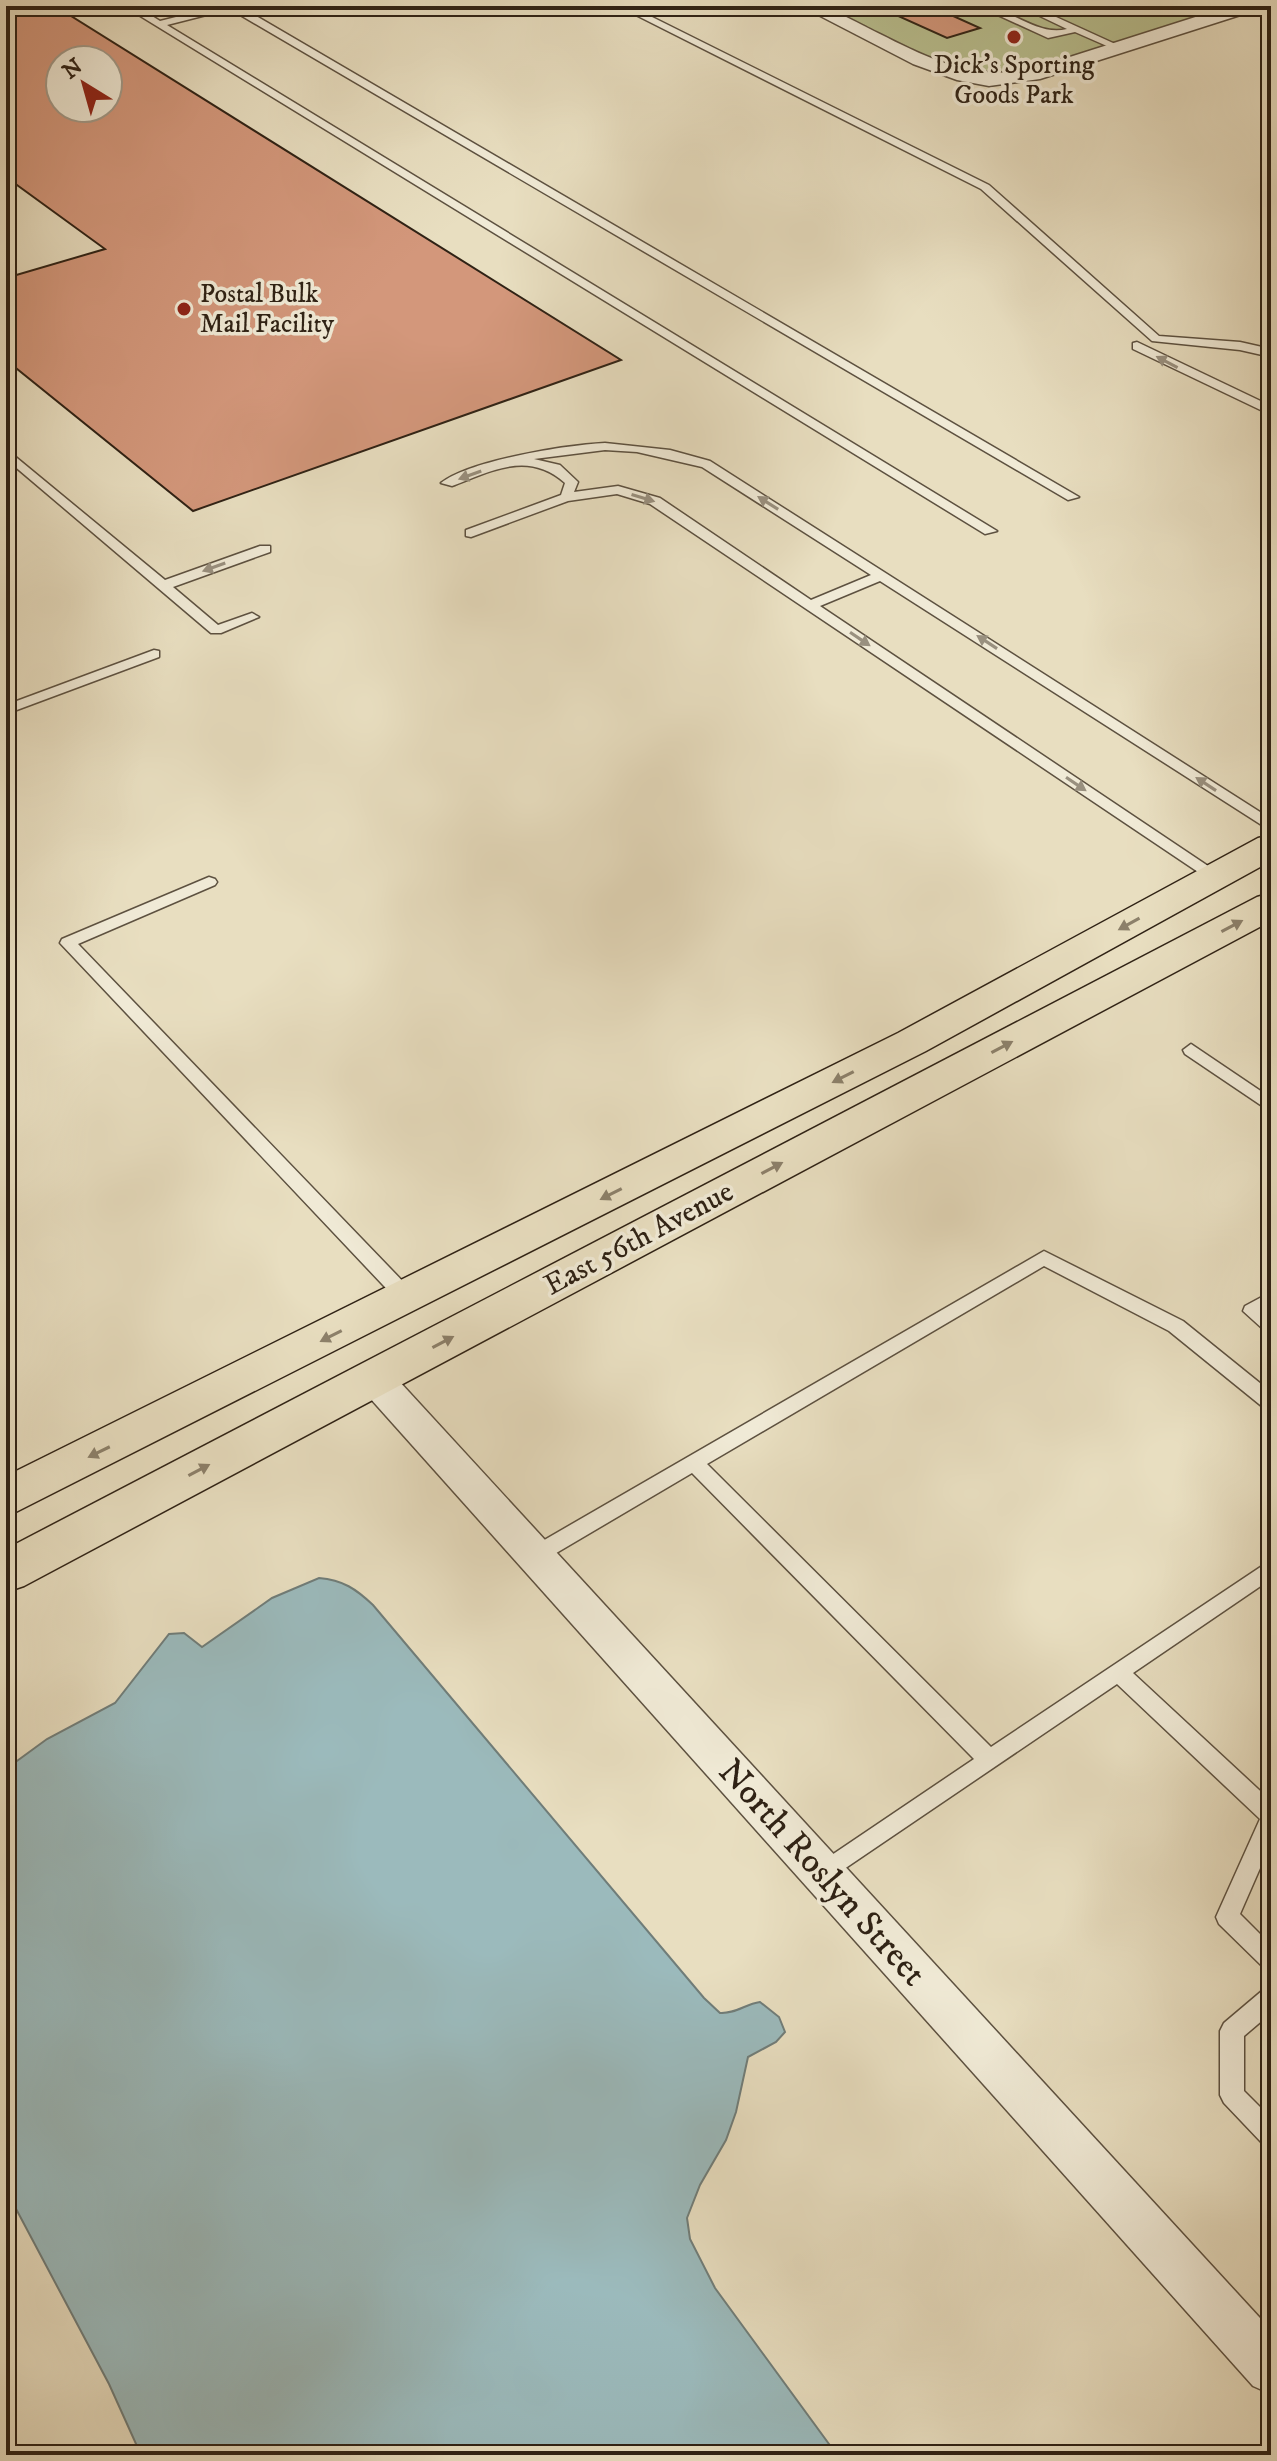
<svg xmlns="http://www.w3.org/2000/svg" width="1277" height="2461" font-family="'IM FELL DW Pica',serif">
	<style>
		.green { fill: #b9c090; stroke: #747152; stroke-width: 2 }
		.water { fill: #9bbabc; stroke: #707d79; stroke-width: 2 }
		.building { fill: #d3977b; stroke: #2f2215; stroke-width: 2; fill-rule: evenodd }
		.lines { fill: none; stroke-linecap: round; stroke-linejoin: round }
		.lane-casing { stroke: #5d5140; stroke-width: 3 }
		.street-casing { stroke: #5d5140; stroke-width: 3 }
		.primary-casing { stroke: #2f2215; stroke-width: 3 }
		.lane { fill: #f0ead6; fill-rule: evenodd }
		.street { fill: #f0ead6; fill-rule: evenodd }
		.primary { fill: #e8dec0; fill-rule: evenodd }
		.oneway { fill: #99907f }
		.oneway2 { fill: #8c806a }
		.poi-dot { fill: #8f2418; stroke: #f0ead6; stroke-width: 3 }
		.labels { text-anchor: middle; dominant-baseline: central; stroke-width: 7; stroke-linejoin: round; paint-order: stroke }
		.far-poi-label { font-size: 26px; fill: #2f2215; stroke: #f0ead6 }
		.street-label { font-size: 30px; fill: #2f2215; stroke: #f0ead6 }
		.near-street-label { font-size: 36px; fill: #2f2215; stroke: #f0ead6 }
	</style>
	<rect width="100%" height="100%" fill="#e8dec0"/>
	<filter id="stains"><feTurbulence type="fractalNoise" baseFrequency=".0025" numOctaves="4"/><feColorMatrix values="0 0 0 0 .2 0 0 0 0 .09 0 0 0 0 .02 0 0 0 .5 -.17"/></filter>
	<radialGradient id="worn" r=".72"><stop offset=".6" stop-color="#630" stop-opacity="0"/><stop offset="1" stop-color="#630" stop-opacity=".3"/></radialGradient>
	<path class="green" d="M810,6h439l-216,69 -85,-5z"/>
	<path class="water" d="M319,1578c24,2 37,11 54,27l331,393 16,15c16,1 25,-9 40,-11l19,15 6,15 -9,10 -28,15 -12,55 -10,28 -26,45 -13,33 3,21 25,49 122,167h-696l-32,-71 -103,-194v-421l41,-30 68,-36 54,-69 15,-1 18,14 70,-49z"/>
	<g class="building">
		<path d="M6,6h49l566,354 -428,151 -187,-151v-82l99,-29 -99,-72zM60,60h48v48h-48z"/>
		<path d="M903,6h28l49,22 -33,10 -60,-27z"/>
	</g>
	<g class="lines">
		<defs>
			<g id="lane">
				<path d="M124,6h12l24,15 60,-15h19l840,491 -11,3 -838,-491 -63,16 830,506 -12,3z"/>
				<path d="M618,6h12l359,179 170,151 81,6 31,7v8l-31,-7 -88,-9 -171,-152z"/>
				<path d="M833,6h15l-25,9 -5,-3z"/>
				<path d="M978,6c32,0 58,31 89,23l-48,-23h13l92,42 -8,2 -41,-18 -27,6z"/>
				<path d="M1137,342l134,64v9l-138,-66v-6z"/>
				<path d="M605,443l65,7 40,11 561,358v12l-391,-250 -60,25 400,268 3,3 -3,3h-10l-560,-376 -33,-10 -49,7 -97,36 -5,-1v-6l95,-35 4,-12c-37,-33 -73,-12 -113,3l-11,-3c29,-23 126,-38 164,-40zM605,450l32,2 65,15 169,108 -60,25 -151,-102 -42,-12 -44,6 4,-10 -18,-17 -26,-6z"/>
				<path d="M6,449l159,131 95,-34h10v6l-97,35 45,38 34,-12 7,4 -38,16h-10l-205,-174z"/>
				<path d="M154,650l5,1v6l-153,57v-9z"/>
				<path d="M209,877l6,2 2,3 -2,3 -137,59 336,349 2,5 -2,5h-14l-340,-360 2,-4z"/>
				<path d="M1191,1044l80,54v14l-86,-58 -2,-4z"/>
				<path d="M1044,1251l139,70 88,71v18l-7,-2 -95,-77 -125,-65 -337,198 284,283 280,-187v19l-138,94 138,128v42l-31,71 31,31v25l-8,-3 -44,-43 -3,-7 44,-98 -143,-135 -295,200 -8,-3 -3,-7 3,-7 160,-108 -282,-286 -151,89 -7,2 -7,-2 -3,-6 3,-6z"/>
				<path d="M1271,1292v16l-5,3 5,4v17l-7,-2 -21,-19 2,-5z"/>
				<path d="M1271,1987v26l-27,23v55l27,27v29l-9,-4 -38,-40 -4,-8v-64l4,-8 39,-33z"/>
			</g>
			<g id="street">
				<path d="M801,6c29,0 43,10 69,23 54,27 98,52 159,41l201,-64h28l-2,4 -216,69 -51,7 -32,-6 -44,-16z"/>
				<path d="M374,1364l13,4 884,962v64l-18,-8 -892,-998 -6,-10 6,-10z"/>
			</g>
			<g id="primary">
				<path d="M1271,835v26l-345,190 -920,466v-41l892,-443 360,-195z"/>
				<path d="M1271,893v28l-1247,665 -18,6v-43l1251,-652z"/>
			</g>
		</defs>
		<use href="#lane" class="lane-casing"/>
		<use href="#street" class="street-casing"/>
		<use href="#primary" class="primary-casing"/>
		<use href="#lane" class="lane"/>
		<use href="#street" class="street"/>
		<use href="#primary" class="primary"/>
	</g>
	<defs><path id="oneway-solid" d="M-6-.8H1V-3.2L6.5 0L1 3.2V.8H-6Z" transform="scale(2)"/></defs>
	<g class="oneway">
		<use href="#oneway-solid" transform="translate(1167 362) rotate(-152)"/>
		<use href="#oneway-solid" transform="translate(470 475) rotate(160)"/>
		<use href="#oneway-solid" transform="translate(643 498) rotate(17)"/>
		<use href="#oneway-solid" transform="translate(768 503) rotate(-148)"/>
		<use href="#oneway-solid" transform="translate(214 567) rotate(160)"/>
		<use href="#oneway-solid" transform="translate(860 639) rotate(34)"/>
		<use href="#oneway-solid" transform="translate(987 642) rotate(-147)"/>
		<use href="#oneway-solid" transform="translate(1076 784) rotate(34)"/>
		<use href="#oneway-solid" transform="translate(1206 784) rotate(-147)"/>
	</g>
	<g class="oneway2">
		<use href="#oneway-solid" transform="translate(1129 924) rotate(151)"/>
		<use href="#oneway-solid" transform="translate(1232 926) rotate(-28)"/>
		<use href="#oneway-solid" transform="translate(1002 1047) rotate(-28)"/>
		<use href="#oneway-solid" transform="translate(843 1077) rotate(153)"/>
		<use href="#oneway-solid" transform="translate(772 1168) rotate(-28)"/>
		<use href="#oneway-solid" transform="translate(611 1194) rotate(153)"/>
		<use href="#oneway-solid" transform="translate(331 1336) rotate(153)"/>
		<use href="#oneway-solid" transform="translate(443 1342) rotate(-28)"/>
		<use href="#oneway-solid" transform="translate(99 1452) rotate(154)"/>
		<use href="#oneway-solid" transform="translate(199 1470) rotate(-28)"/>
	</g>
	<g class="poi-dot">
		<circle cx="1014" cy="37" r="8"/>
		<circle cx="184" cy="309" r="8"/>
	</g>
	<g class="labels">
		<g class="far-poi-label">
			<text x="1014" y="65">Dick’s Sporting<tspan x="1014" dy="30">Goods Park</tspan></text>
			<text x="200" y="294" text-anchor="start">Postal Bulk<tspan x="200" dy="30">Mail Facility</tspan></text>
		</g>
		<g class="street-label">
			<text transform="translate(639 1239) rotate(-28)">East 56th Avenue</text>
		</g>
		<g class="near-street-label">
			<text transform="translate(822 1873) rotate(48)">North Roslyn Street</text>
		</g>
	</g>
	<rect width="1277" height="2461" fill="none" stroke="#e8dec0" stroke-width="32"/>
	<rect x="8" y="8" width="1261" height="2445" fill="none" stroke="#2f2215" stroke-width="4"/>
	<rect x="16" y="16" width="1245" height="2429" fill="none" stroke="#2f2215" stroke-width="2"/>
	<g transform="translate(84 84) rotate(323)"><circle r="38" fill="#f0ead6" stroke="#a39a89" stroke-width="2"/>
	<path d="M0-6L14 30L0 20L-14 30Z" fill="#8f2418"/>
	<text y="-12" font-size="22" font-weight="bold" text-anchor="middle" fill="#2f2215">N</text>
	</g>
	<rect width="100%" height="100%" filter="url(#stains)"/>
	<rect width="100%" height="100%" fill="url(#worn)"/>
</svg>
